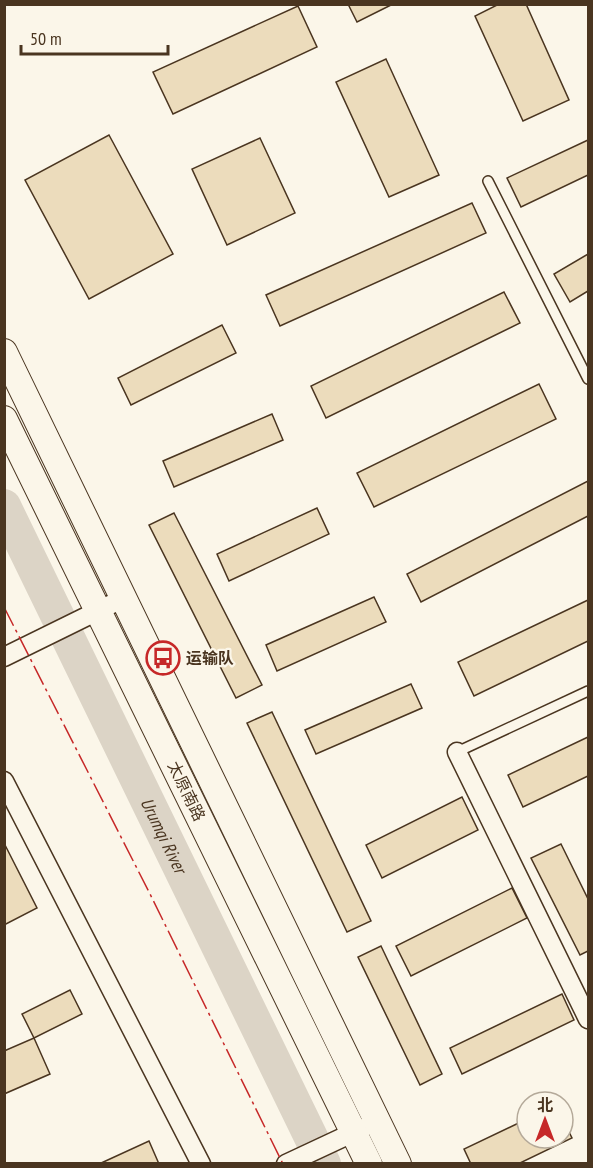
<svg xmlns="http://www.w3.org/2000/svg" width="593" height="1168" font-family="'PT Sans Narrow','Noto Sans SC',sans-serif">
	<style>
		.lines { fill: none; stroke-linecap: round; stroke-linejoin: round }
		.river { stroke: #dcd4c6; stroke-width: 34 }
		.building { fill: #ecdcbc; stroke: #4a3520; stroke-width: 1.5 }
		.lane-casing { stroke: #4a3520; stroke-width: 12 }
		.street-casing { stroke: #4a3520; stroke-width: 21 }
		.secondary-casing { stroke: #4a3520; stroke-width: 28 }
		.lane { stroke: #fbf6e9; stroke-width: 9 }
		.street { stroke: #fbf6e9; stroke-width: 18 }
		.secondary { stroke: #fbf6e9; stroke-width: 26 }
		.power { stroke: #c62828; stroke-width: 1.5; stroke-dasharray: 21 4.5 3 4.5; stroke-linecap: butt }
		.labels { text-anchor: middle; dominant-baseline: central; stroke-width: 4.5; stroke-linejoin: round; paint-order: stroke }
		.poi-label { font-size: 16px; font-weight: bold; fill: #4a3520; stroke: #fbf6e9; text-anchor: start }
		.street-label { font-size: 16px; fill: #4a3520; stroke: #fbf6e9 }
		.water-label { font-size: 18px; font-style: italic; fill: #4a3520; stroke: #fbf6e9 }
	</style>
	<rect width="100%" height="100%" fill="#fbf6e9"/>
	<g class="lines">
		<path class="river" id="s1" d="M4,506l320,658"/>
	</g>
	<g class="building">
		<path d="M348,4h45l-36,18z"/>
		<path d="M499,4h27l43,96 -46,21 -48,-105z"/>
		<path d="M298,6l19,41 -144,67 -20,-42z"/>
		<path d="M386,59l53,116 -50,22 -53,-115z"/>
		<path d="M109,135l64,119 -84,45 -64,-119z"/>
		<path d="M260,138l35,75 -68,32 -35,-76z"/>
		<path d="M588,140v35l-67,32 -14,-29z"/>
		<path d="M472,203l14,30 -206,93 -14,-31z"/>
		<path d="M588,254v37l-18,11 -16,-28z"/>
		<path d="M504,292l16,31 -194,95 -15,-32z"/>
		<path d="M222,325l14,28 -105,52 -13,-27z"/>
		<path d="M539,384l17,35 -182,88 -17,-34z"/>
		<path d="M272,414l11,26 -109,47 -11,-26z"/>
		<path d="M588,481v35l-167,86 -14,-28z"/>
		<path d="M317,508l12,26 -100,47 -12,-27z"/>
		<path d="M174,513l88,172 -26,13 -87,-173z"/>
		<path d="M374,597l12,25 -109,49 -11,-26z"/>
		<path d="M588,600v41l-114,55 -16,-34z"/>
		<path d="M411,684l11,24 -106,46 -11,-24z"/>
		<path d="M272,712l99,209 -24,11 -100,-209z"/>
		<path d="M588,737v39l-65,31 -15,-32z"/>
		<path d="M462,797l16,33 -96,48 -16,-33z"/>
		<path d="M4,843l33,65 -33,17z"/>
		<path d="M561,844l27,55v52l-8,4 -49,-97z"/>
		<path d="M512,888l15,30 -116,58 -15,-30z"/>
		<path d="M381,946l61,128 -22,11 -62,-128z"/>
		<path d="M70,990l12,24 -48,24 -12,-24z"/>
		<path d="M562,994l12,26 -112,54 -12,-26z"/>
		<path d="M34,1038l16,36 -46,20v-43z"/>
		<path d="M527,1119v19h36v-18l9,18 -54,26h-47l-7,-15z"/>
		<path d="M149,1141l10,23h-60z"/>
	</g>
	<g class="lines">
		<defs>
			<g id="lane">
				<path d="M488,181l100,198"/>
				<path d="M457,752l131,-61"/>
			</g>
			<g id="street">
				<path d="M4,657l120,-59"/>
				<path d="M457,752l131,267"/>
				<path d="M4,781l197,383"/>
				<path d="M286,1164l77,-36"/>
			</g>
			<g id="secondary">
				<path d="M4,352l394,812"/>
				<path d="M4,419l365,745"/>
			</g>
		</defs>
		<use href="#lane" class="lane-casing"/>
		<use href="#street" class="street-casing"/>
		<use href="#secondary" class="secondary-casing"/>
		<use href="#lane" class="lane"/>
		<use href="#street" class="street"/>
		<use href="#secondary" class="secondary"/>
		<path class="power" d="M4,607l146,287 133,270"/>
	</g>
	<defs>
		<symbol id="bus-ring" viewBox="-11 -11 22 22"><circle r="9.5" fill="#fbf6e9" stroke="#c62828" stroke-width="1.5"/><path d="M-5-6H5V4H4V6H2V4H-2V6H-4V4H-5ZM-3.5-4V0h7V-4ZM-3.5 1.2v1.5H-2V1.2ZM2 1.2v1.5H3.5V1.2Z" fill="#c62828"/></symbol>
	</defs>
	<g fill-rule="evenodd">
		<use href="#bus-ring" x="144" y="639" width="38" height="38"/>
	</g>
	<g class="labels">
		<g class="poi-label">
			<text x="186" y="658">运输队</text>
		</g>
		<g class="street-label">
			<text transform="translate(187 791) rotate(64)">太原南路</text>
		</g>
		<g class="water-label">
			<text stroke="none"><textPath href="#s1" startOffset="366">Urumqi River</textPath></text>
		</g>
	</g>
	<rect width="593" height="1168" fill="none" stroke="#4a3520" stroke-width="12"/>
	<g transform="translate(545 1120)"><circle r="28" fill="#fbf6e9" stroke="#b4a999" stroke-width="1.5"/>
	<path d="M0-4.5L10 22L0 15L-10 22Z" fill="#c62828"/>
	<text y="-9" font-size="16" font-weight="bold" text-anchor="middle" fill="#4a3520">北</text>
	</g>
	<path d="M21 45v9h147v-9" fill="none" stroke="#4a3520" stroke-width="3"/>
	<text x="30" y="45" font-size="18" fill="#4a3520" stroke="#fbf6e9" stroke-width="4.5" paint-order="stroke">50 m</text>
</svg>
